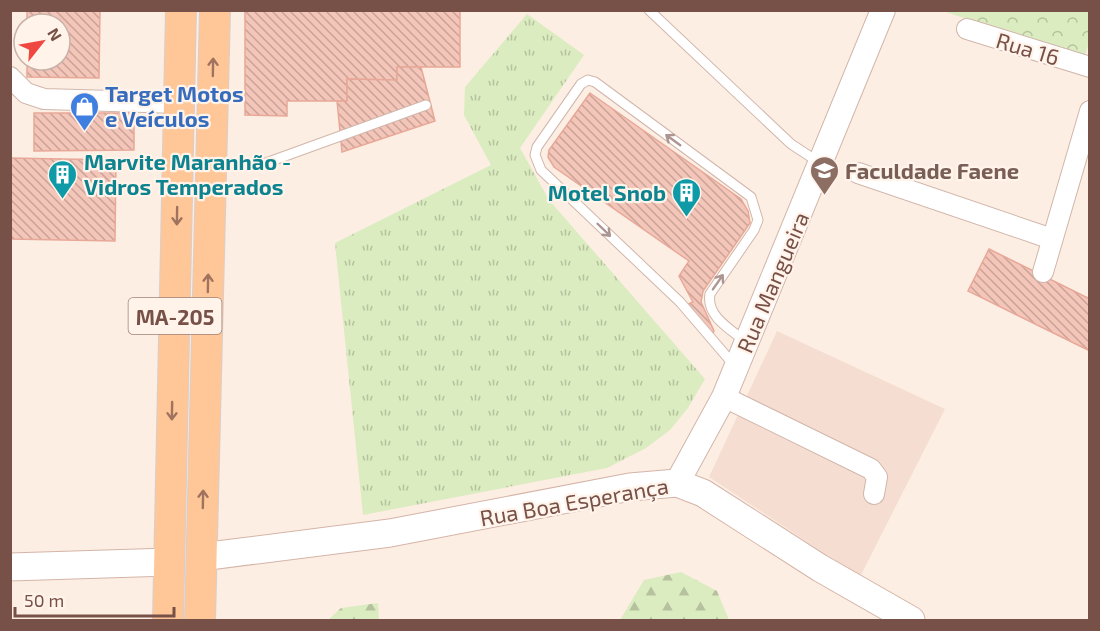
<svg xmlns="http://www.w3.org/2000/svg" width="1100" height="631" font-family="'Exo 2',sans-serif">
	<style>
		.residential { fill: #f5ded1 }
		.grass { fill: url(#grass-tufts) }
		.forest { fill: url(#forest-firs) }
		.park { fill: url(#park-crowns) }
		.building { fill: url(#building-back-hatch); stroke: #e8a898; stroke-width: 1.5 }
		.lines { fill: none; stroke-linecap: round; stroke-linejoin: round }
		.service-casing { stroke: #d1b6ab; stroke-width: 11 }
		.minor-casing { stroke: #d1b6ab; stroke-width: 22 }
		.tertiary-casing { stroke: #d1b6ab; stroke-width: 26 }
		.secondary-casing { stroke: #d5b4a8; stroke-width: 29 }
		.primary-casing { stroke: #d9cecb; stroke-width: 32 }
		.service { stroke: #fff; stroke-width: 9 }
		.minor { stroke: #fff; stroke-width: 20 }
		.tertiary { stroke: #fff; stroke-width: 24 }
		.secondary { stroke: #fff; stroke-width: 27 }
		.primary { stroke: #ffc698; stroke-width: 30 }
		.oneway { stroke: #a0735f }
		.oneway2 { stroke: #ad9691 }
		.labels { text-anchor: middle; dominant-baseline: central; stroke-width: 4.5; stroke-linejoin: round; paint-order: stroke }
		.shield { fill: #fff3ea; stroke: #a08178; stroke-width: 1.5 }
		.shield-label { font-size: 21px; font-weight: bold; fill: #775047 }
		.street-label { font-size: 22px; fill: #775047; stroke: #fff3ea }
		.shop-label { font-size: 22px; font-weight: bold; fill: #366cbe; stroke: #fff3ea; text-anchor: start }
		.culture-label { font-size: 22px; font-weight: bold; fill: #0d838f; stroke: #fff3ea; text-anchor: start }
		.education-label { font-size: 22px; font-weight: bold; fill: #785e54; stroke: #fff3ea; text-anchor: start }
	</style>
	<defs>
		<pattern id="grass-tufts" width="24" height="20" patternUnits="userSpaceOnUse" patternTransform="scale(1.5)"><rect width="24" height="20" fill="#daecc0"/><path d="M3 7l-1-3M5 7V3M7 7l1-3M15 17l-1-3M17 17v-4M19 17l1-3" fill="none" stroke="#b6c29e"/></pattern>
		<pattern id="forest-firs" width="22" height="20" patternUnits="userSpaceOnUse" patternTransform="scale(1.5)"><rect width="22" height="20" fill="#daecc0"/><path d="M5 1l3.5 6h-7zM16 11l3.5 6h-7z" fill="#b6c29e"/></pattern>
		<pattern id="park-crowns" width="20" height="18" patternUnits="userSpaceOnUse" patternTransform="scale(1.5)"><rect width="20" height="18" fill="#daecc0"/><path d="M2 6a3 3 0 1 1 6 0M12 15a3 3 0 1 1 6 0" fill="none" stroke="#b6c29e"/></pattern>
		<pattern id="building-back-hatch" width="6" height="6" patternUnits="userSpaceOnUse" patternTransform="scale(1.5)"><rect width="6" height="6" fill="#f4c6b9"/><path d="M-1 5l2 2M0 0l6 6M5-1l2 2" fill="none" stroke="#caa398"/></pattern>
	</defs>
	<rect width="100%" height="100%" fill="#fdeee3"/>
	<path class="residential" d="M777,331l168,78 -85,168 -151,-100z"/>
	<path class="grass" d="M527,14l57,41 -64,93 29,52 156,179 -17,29 -18,22 -24,18 -39,20 -244,47 -28,-272 156,-78 -27,-50 1,-28z"/>
	<g class="forest">
		<path d="M681,572l36,19 12,29h-109l24,-40z"/>
		<path d="M378,603l1,17h-51l13,-12z"/>
	</g>
	<path class="park" d="M943,11h146v32l-5,15z"/>
	<g class="building">
		<path d="M27,10h73l-1,68 -72,-1v-17h33v-36h-33z"/>
		<path d="M245,10h215v57h-63v13l-50,-1v22h-60v15l-42,-1z"/>
		<path d="M397,67h24l14,54 -93,31 -5,-51h10v-22l50,1z"/>
		<path d="M590,93l151,106 7,12 2,12 -47,68 -2,11 13,29 -3,5 -23,-32 5,-2 -14,-26 10,-15 -135,-94 -6,-10 1,-7z"/>
		<path d="M34,113h100v37l-100,1z"/>
		<path d="M10,158l106,2 -1,81 -105,-2z"/>
		<path d="M989,249l101,50v52l-122,-60z"/>
	</g>
	<g class="lines">
		<defs>
			<g id="service">
				<path d="M649,10l142,134 29,19"/>
				<path d="M216,165l47,-1 163,-59"/>
				<path d="M734,365l-54,-63 -139,-132 -6,-15 2,-8 44,-63 7,-4 7,2 156,115 7,23 -4,10 -44,64c-4,22 20,35 35,47"/>
			</g>
			<g id="minor">
				<path d="M967,29l123,38"/>
				<path d="M10,77l16,16 18,6 135,4"/>
				<path d="M858,173l194,66"/>
				<path d="M1043,272l47,-161"/>
				<path d="M724,397l147,72 6,8 -3,17"/>
			</g>
			<path id="tertiary" d="M677,483l47,-86 159,-387"/>
			<g id="secondary">
				<path d="M201,557l189,-24 240,-46 47,-4 26,10 117,75 91,52"/>
				<path d="M10,567l159,-5"/>
			</g>
			<g id="primary">
				<path d="M168,620l13,-610"/>
				<path d="M200,620l15,-610"/>
			</g>
		</defs>
		<use href="#service" class="service-casing"/>
		<use href="#minor" class="minor-casing"/>
		<use href="#tertiary" class="tertiary-casing"/>
		<use href="#secondary" class="secondary-casing"/>
		<use href="#primary" class="primary-casing"/>
		<use href="#service" class="service"/>
		<use href="#minor" class="minor"/>
		<use href="#tertiary" class="tertiary"/>
		<use href="#secondary" class="secondary"/>
		<use href="#primary" class="primary"/>
	</g>
	<defs><path id="oneway-shaft" d="M-6 0H5M1.5-3L5.5 0L1.5 3" fill="none" stroke-width="1.6" stroke-linecap="round" stroke-linejoin="round" transform="scale(1.5)"/></defs>
	<g class="oneway">
		<use href="#oneway-shaft" transform="translate(213 67) rotate(-89)"/>
		<use href="#oneway-shaft" transform="translate(177 216) rotate(91)"/>
		<use href="#oneway-shaft" transform="translate(208 283) rotate(-89)"/>
		<use href="#oneway-shaft" transform="translate(172 411) rotate(91)"/>
		<use href="#oneway-shaft" transform="translate(203 499) rotate(-89)"/>
	</g>
	<g class="oneway2">
		<use href="#oneway-shaft" transform="translate(673 140) rotate(-144)"/>
		<use href="#oneway-shaft" transform="translate(604 230) rotate(44)"/>
		<use href="#oneway-shaft" transform="translate(718 282) rotate(-55)"/>
	</g>
	<defs>
		<symbol id="shop-pin" viewBox="-11 -11 22 30"><path d="M0 17L-7.5 6A9.5 9.5 0 1 1 7.5 6Z" fill="#3f7fe0" stroke="#fff3ea"/><path d="M-5-2.5h2.3a2.7 3.5 0 0 1 5.4 0H5L5.5 6h-11ZM-1.5-2.5h3a1.5 2.3 0 0 0-3 0Z" fill="#fff"/></symbol>
		<symbol id="university-pin" viewBox="-11 -11 22 30"><path d="M0 17L-7.5 6A9.5 9.5 0 1 1 7.5 6Z" fill="#8d6e63" stroke="#fff3ea"/><path d="M0-5L7-2L0 1L-7-2ZM-4 1L0 2.5L4 1V4Q0 6-4 4Z" fill="#fff"/></symbol>
		<symbol id="building-pin" viewBox="-11 -11 22 30"><path d="M0 17L-7.5 6A9.5 9.5 0 1 1 7.5 6Z" fill="#0f9aa8" stroke="#fff3ea"/><path d="M-4-6H4V6H1V3H-1V6H-4ZM-2.5-4.3h1.7v1.8h-1.7ZM.8-4.3h1.7v1.8H.8ZM-2.5-1h1.7V.8h-1.7ZM.8-1h1.7V.8H.8Z" fill="#fff"/></symbol>
	</defs>
	<g fill-rule="evenodd">
		<use href="#shop-pin" x="68" y="90" width="33" height="45"/>
		<use href="#university-pin" x="808" y="154" width="33" height="45"/>
		<use href="#building-pin" x="46" y="158" width="33" height="45"/>
		<use href="#building-pin" x="670" y="176" width="33" height="45"/>
	</g>
	<g class="labels">
		<rect class="shield" x="128.5" y="298" width="93" height="36" rx="4.5"/>
		<g class="shield-label">
			<text x="175" y="316">MA-205</text>
		</g>
		<g class="street-label">
			<text transform="translate(1028 48) rotate(17)">Rua 16</text>
			<text transform="translate(772 282) rotate(-67)">Rua Mangueira</text>
			<text transform="translate(574 501) rotate(-10)">Rua Boa Esperança</text>
		</g>
		<g class="shop-label">
			<text x="105" y="93">Target Motos<tspan x="105" dy="25">e Veículos</tspan></text>
		</g>
		<g class="culture-label">
			<text x="84" y="161">Marvite Maranhão -<tspan x="84" dy="25">Vidros Temperados</tspan></text>
			<text x="666" y="192" text-anchor="end">Motel Snob</text>
		</g>
		<g class="education-label">
			<text x="845" y="170">Faculdade Faene</text>
		</g>
	</g>
	<rect width="1100" height="631" fill="none" stroke="#775047" stroke-width="24"/>
	<g transform="translate(42 42) rotate(59)"><circle r="28" fill="#fff3ea" stroke="#c9b2a9" stroke-width="1.5"/>
	<path d="M0-4.5L10 22L0 15L-10 22Z" fill="#ee4841"/>
	<text y="-9" font-size="16" font-weight="bold" text-anchor="middle" fill="#775047">N</text>
	</g>
	<path d="M15 607v9h159v-9" fill="none" stroke="#775047" stroke-width="3"/>
	<text x="24" y="607" font-size="18" fill="#775047" stroke="#fff3ea" stroke-width="4.5" paint-order="stroke">50 m</text>
</svg>
